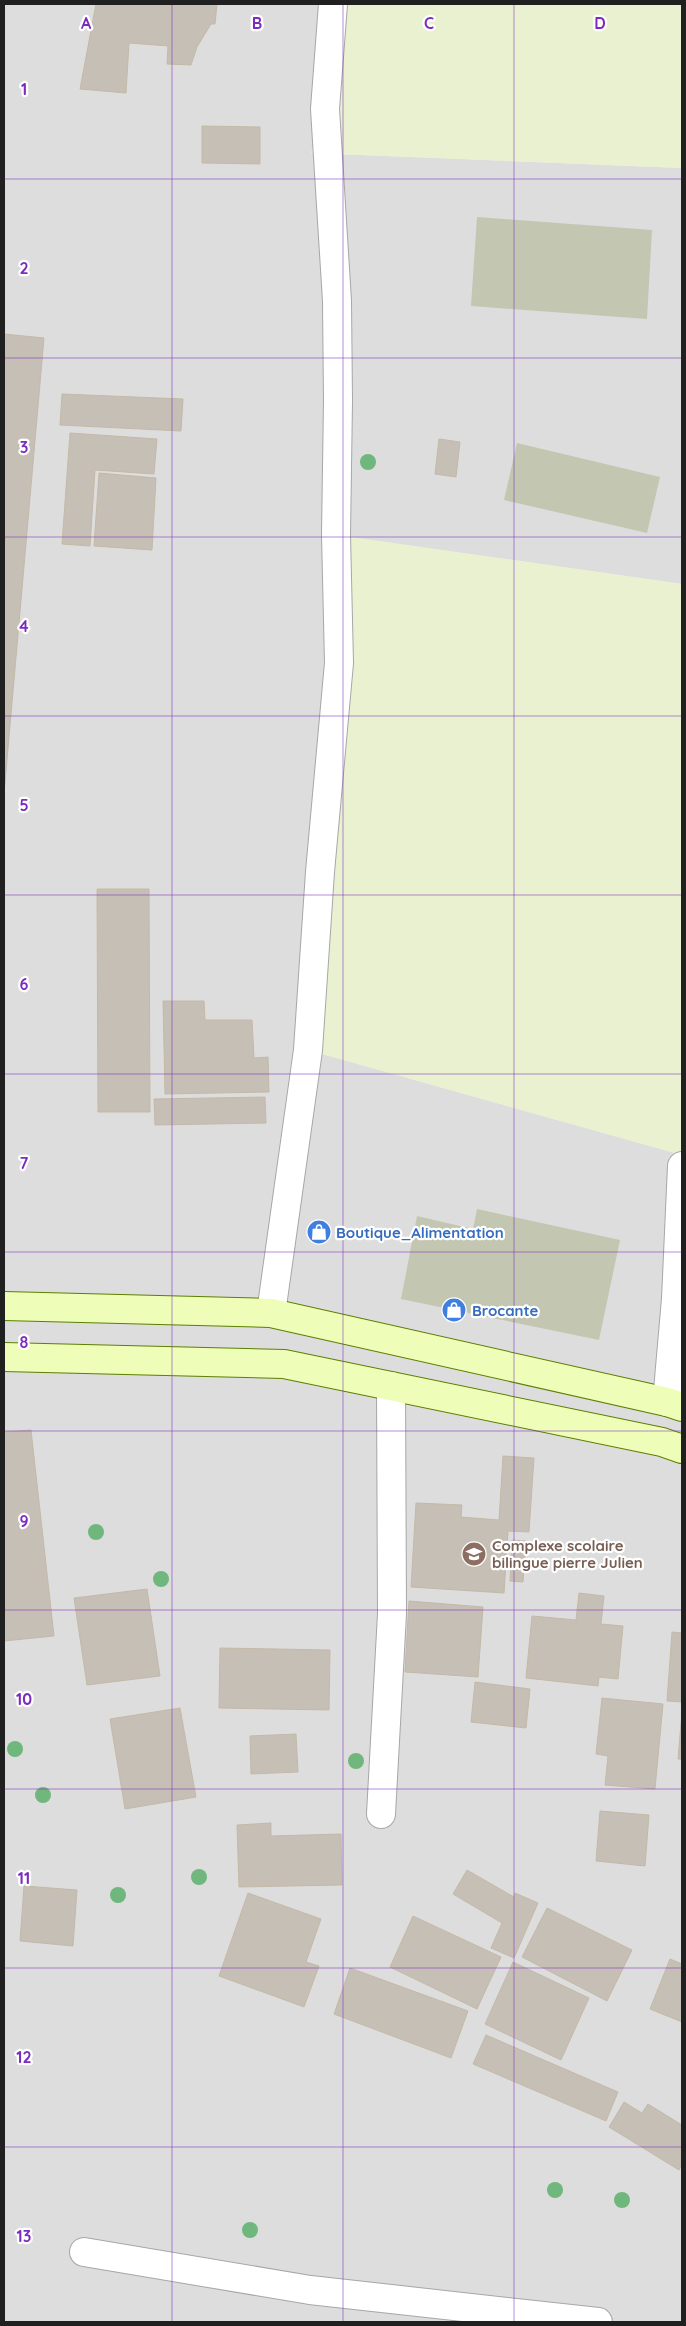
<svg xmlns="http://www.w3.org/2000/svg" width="686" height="2326" font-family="Quicksand,sans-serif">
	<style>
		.residential { fill: #dedddd }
		.construction { fill: #c3c7b1 }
		.farmland { fill: #e9f1d1 }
		.building { fill: #c6bfb5; stroke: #c4b9a7 }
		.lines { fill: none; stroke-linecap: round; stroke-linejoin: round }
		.street-casing { stroke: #a7a7a7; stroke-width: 30 }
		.secondary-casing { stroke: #5c7f00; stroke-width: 30 }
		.street { stroke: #fff; stroke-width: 28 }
		.secondary { stroke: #eefeb8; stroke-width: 28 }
		.tree { fill: #6fb77c }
		.grid { fill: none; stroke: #7b2cbf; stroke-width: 1; stroke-opacity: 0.55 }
		.labels { text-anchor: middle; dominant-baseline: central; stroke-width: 4.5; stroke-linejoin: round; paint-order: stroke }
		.shop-label { font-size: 15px; font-weight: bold; fill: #366cbe; stroke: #fff; text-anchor: start }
		.education-label { font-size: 15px; font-weight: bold; fill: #785e54; stroke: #fff; text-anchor: start }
		.grid-label { font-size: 16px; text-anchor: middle; font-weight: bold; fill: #7b2cbf; stroke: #fff; stroke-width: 4.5; stroke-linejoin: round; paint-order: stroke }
	</style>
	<rect width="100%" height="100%" fill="#f1f0e6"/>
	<path class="residential" d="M4,4h329l-8,105 -13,44 370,15v416l-346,-49 -28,515 374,105v1167h-678z"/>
	<g class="construction">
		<path d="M477,217l175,13 -5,89 -176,-13z"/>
		<path d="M517,443l143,34 -13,56 -143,-33z"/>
		<path d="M477,1209l143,31 -21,100 -198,-41 16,-83 56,13z"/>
	</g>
	<g class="farmland">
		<path d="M333,4h349v164l-371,-15 14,-44z"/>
		<path d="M336,535l346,49v571l-374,-105z"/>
	</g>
	<g class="building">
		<path d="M96,4h121l-2,20h-4l-14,23 -6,18 -24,-1 1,-18 -39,-3 -3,50 -46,-4z"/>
		<path d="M202,126l58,1v37l-58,-1z"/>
		<path d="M4,334l40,4 -40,456z"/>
		<path d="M62,394l121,5 -2,32 -121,-6z"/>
		<path d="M70,433l87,6 -3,35 -59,-4 -5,76 -28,-2z"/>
		<path d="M439,439l21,3 -4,35 -21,-3z"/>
		<path d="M99,473l57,5 -4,72 -58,-4z"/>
		<path d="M97,889h52l1,223h-52z"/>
		<path d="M163,1001h41l1,19h47l2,38 14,-1 1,35 -104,2z"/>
		<path d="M265,1097l1,26 -111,2 -1,-26z"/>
		<path d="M31,1430l23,206 -50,5v-209z"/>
		<path d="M503,1456l31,2 -5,74 -21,-1 -4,62 -93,-6 5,-84 46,2 -1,12 38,3z"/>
		<path d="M512,1540l14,1 -3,41 -13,-1z"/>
		<path d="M147,1589l13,87 -73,9 -13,-87z"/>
		<path d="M579,1593l25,3 -3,28 22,2 -5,53 -19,-2 -1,9 -72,-8 6,-62 44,4z"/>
		<path d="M409,1601l74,6 -5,70 -73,-5z"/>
		<path d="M672,1632l10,1v69l-15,-1z"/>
		<path d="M220,1648l110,2 -1,60 -110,-2z"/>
		<path d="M475,1682l55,7 -4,39 -55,-6z"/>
		<path d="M602,1698l61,6 -8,85 -50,-4 3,-29 -12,-2z"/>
		<path d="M180,1708l16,89 -71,12 -15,-90z"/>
		<path d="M682,1712v47h-4z"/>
		<path d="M296,1734l2,38 -47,2 -1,-38z"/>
		<path d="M600,1811l49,4 -4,51 -49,-5z"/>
		<path d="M271,1823v13l70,-2 1,51 -103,2 -2,-62z"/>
		<path d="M467,1870l47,27 1,-4 23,10 -24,55 -23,-10 11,-25 -49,-29z"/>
		<path d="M24,1886l53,4 -4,56 -53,-5z"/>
		<path d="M248,1893l73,26 -15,43 13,4 -15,41 -85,-31z"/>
		<path d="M547,1908l85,42 -25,51 -85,-44z"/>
		<path d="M413,1916l88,41 -24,52 -87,-42z"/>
		<path d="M670,1959l12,5v58l-32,-13z"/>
		<path d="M513,1962l76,36 -28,62 -76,-36z"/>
		<path d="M350,1968l118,43 -17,47 -117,-44z"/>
		<path d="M486,2035l132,57 -12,29 -133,-57z"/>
		<path d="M624,2102l18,11 6,-9 34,21v40l-3,5 -70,-43z"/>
	</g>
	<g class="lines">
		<defs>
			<g id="street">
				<path d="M271,1313l37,-263 12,-178 19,-209 -3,-128 2,-134 -1,-100 -12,-192 8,-105"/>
				<path d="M667,1402l9,-103 6,-133"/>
				<path d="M381,1814l11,-200 -1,-228"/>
				<path d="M84,2252l226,38 288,32"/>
			</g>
			<g id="secondary">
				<path d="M4,1306l267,7 396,89 15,5"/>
				<path d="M4,1357l280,7 378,78 20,7"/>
			</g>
		</defs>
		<use href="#street" class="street-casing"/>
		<use href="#secondary" class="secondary-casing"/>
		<use href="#street" class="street"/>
		<use href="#secondary" class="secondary"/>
	</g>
	<g class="tree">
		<circle cx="368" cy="462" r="8"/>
		<circle cx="96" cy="1532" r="8"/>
		<circle cx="161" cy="1579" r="8"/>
		<circle cx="15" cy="1749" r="8"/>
		<circle cx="356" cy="1761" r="8"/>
		<circle cx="43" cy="1795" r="8"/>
		<circle cx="199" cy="1877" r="8"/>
		<circle cx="118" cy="1895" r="8"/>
		<circle cx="555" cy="2190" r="8"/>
		<circle cx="622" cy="2200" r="8"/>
		<circle cx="250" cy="2230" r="8"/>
	</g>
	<path class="grid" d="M172,4v2318M343,4v2318M514,4v2318M4,179h678M4,358h678M4,537h678M4,716h678M4,895h678M4,1074h678M4,1252h678M4,1431h678M4,1610h678M4,1789h678M4,1968h678M4,2147h678"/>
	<defs>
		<symbol id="shop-disc" viewBox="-11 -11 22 22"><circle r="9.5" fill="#3f7fe0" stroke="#fff"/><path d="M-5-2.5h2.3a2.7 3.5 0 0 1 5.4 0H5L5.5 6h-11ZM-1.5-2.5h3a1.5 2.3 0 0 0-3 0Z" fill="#fff"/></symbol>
		<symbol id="school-disc" viewBox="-11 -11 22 22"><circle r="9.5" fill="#8d6e63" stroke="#fff"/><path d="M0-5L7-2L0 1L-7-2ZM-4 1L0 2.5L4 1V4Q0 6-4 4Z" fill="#fff"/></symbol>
	</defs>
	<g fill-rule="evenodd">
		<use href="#shop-disc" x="305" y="1218" width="28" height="28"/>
		<use href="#shop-disc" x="440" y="1296" width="28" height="28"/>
		<use href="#school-disc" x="460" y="1540" width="28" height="28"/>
	</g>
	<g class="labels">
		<g class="shop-label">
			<text x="336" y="1232">Boutique_Alimentation</text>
			<text x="472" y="1310">Brocante</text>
		</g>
		<g class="education-label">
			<text x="492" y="1545">Complexe scolaire<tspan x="492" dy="17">bilingue pierre Julien</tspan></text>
		</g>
	</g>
	<g class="grid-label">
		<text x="86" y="29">A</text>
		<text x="257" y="29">B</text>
		<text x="429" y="29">C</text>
		<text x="600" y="29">D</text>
		<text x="24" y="95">1</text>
		<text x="24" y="274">2</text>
		<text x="24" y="453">3</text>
		<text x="24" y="632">4</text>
		<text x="24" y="811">5</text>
		<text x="24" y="990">6</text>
		<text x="24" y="1169">7</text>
		<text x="24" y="1348">8</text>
		<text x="24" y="1527">9</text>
		<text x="24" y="1705">10</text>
		<text x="24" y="1884">11</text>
		<text x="24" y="2063">12</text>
		<text x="24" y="2242">13</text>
	</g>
	<rect width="686" height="2326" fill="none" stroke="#202020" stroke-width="10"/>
</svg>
